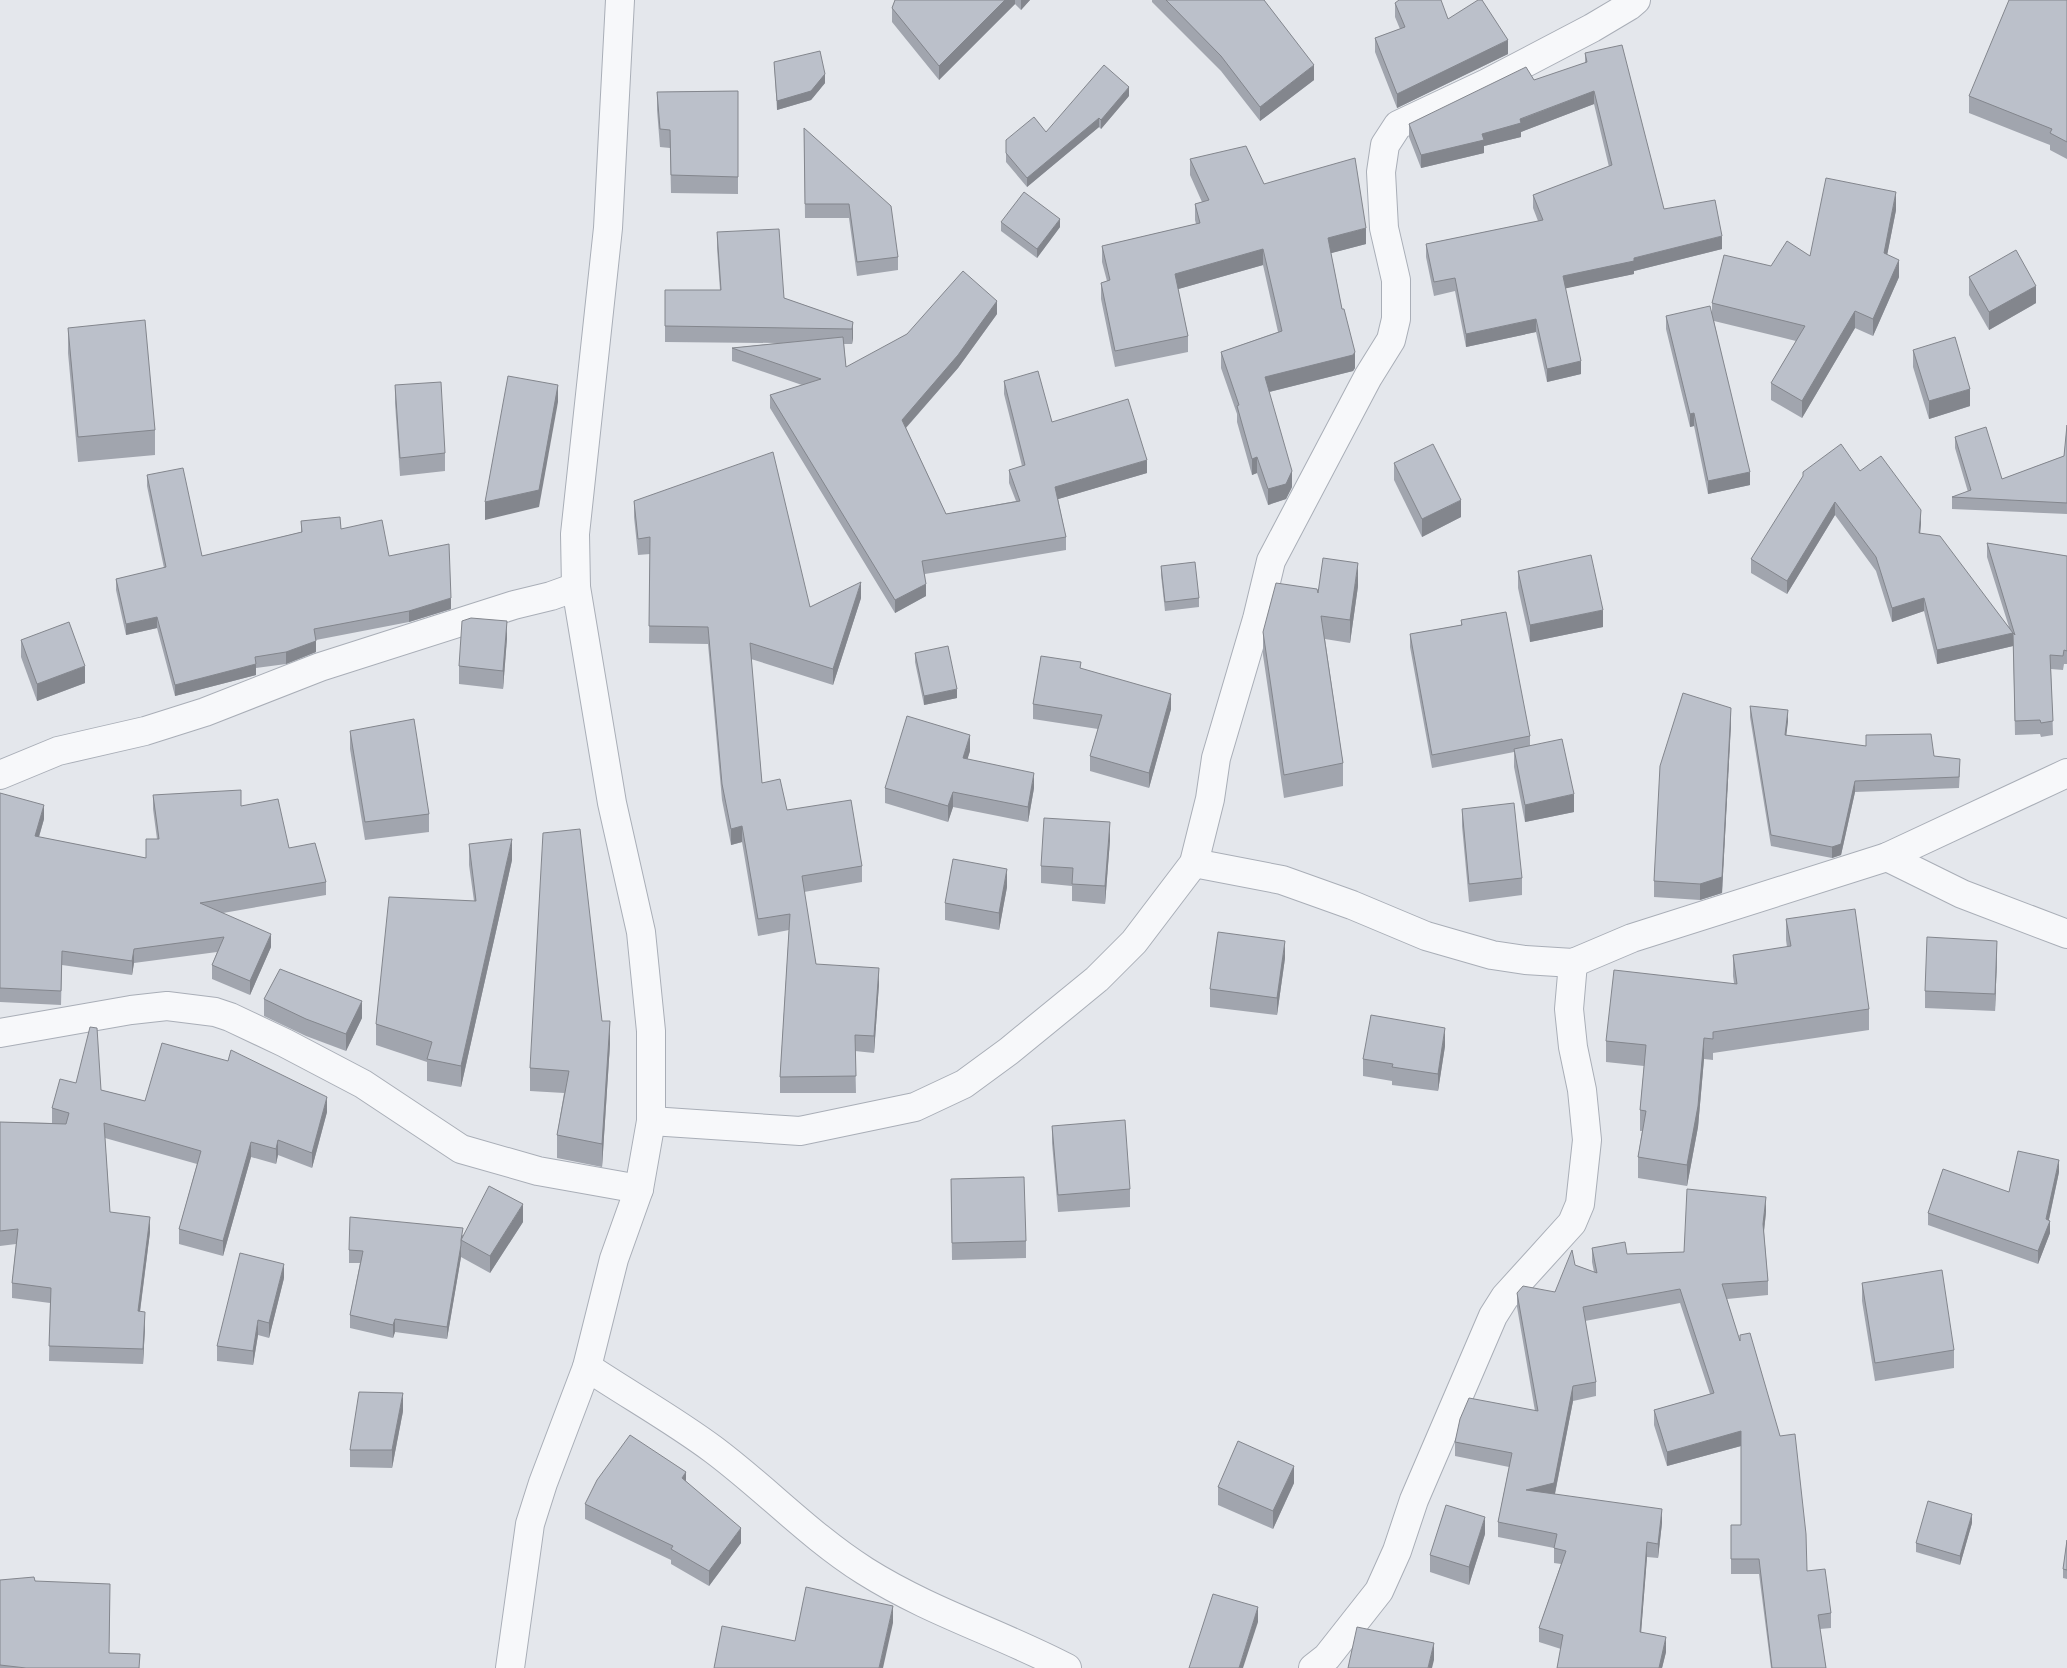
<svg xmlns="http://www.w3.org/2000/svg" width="2067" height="1668" font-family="Barlow,sans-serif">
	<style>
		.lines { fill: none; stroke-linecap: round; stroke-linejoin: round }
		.minor-casing { stroke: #a9aeb7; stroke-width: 30 }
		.minor { stroke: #f7f8fa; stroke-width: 28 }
		.wall { fill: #a1a5ae }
		.shaded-wall { fill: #83868d }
		.building { fill: #bbc0ca; stroke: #83868d }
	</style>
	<rect width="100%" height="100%" fill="#e4e7ec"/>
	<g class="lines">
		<defs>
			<g id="minor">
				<path d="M0,775l58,-24 87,-20 60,-19 115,-45 194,-62 37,-9 25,-9"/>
				<path d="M1887,857l75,37 105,40"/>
				<path d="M1194,863l88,17 70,25 74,31 66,19 33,5 48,3 59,-25 255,-81 180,-84"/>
				<path d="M0,1033l131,-23 36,-4 48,6 15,5 55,26 78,41 98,65 77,22 101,18"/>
				<path d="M651,1121l149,10 115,-24 49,-23 45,-33 88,-72 37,-37 60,-79 16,-64 6,-41 41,-139 14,-58 97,-184 23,-37 5,-21v-39l-12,-52 -3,-56 4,-27 13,-20 89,-42 105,-55 37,-22 7,-6"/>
				<path d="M587,1367c42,28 87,53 127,83 52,39 97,87 151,121 65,41 135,62 202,97"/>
				<path d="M510,1668l20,-144 13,-41 44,-116 27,-108 25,-70 12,-68v-90l-10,-99 -29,-129 -36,-216 -1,-53 33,-306 12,-228"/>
				<path d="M1313,1668l14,-11 52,-66 18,-40 17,-51 79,-184 12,-19 67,-74 8,-19 7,-64 -5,-50 -9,-43 -4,-38 4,-46"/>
			</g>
		</defs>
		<use href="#minor" class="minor-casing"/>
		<use href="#minor" class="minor"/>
	</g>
	<g class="wall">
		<path d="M895,0h135l-9,10 -6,-6 -76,76 -47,-58v-14z"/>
		<path d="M1152,0h112l50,80 -54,41 -39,-50 -69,-69z"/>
		<path d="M2067,0v159l-17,-9v-5l-81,-32v-17z"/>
		<path d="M1395,3l113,51 -111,54 -22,-56v-14l25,-9 -5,-12z"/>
		<path d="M1585,53l79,156 58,40 -88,22v3l-69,14 16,86 -34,8 -11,-50 -70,15 -11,-56 -21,5 -8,-39v-13l112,-23 -5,-13v-13l76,-28 -15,-63 -73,28v5l-37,9v7l-63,15 -12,-31v-13l176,-61z"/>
		<path d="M774,62l51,21 -14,17 -34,10z"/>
		<path d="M738,91v103l-67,-1 -1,-45 -10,-1 -3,-37v-18z"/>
		<path d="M1129,96l-28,33 -2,-2 -72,60 -21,-25v-22l40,-8z"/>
		<path d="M804,128l94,129v13l-41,6 -8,-58h-44z"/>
		<path d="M1190,159l74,25 102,60 -35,9 11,56 13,59 -2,3 -84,21 23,95 -6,12 -18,6 -11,-32 -5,2 -15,-53v-8l-16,-46v-16l57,-20 -15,-67 -85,24 10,47v16l-73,15 -14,-68v-16l6,-2 -5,-19v-16l94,-22 -1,-4v-16l7,-2 -12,-27z"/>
		<path d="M1896,210l-9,45 12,22 -26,59 -18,-8 -53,90 -31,-18v-17l25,-42 -82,-20 36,164 -42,9 -14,-68 -4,1 -24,-98v-13l46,-4v-9l59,-37 39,-10z"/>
		<path d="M1001,222l59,5 -23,31 -36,-27z"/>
		<path d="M717,232l67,66 69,24v16l-1,6h-8l2,23 151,-53 -39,54 -52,60 40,86 70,-13 -7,-18v-13l13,-4 -18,-72v-13l48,41 95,51 -89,26 8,38v13l-141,24 1,22 -31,17 -125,-205v-13l32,-10 -70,-24v-13l46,-5 -113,-1v-52h55l-3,-42z"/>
		<path d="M1969,277l67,26 -47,27 -20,-35z"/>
		<path d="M68,328l87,102v25l-77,7 -10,-109z"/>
		<path d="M1913,350l57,56 -41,13 -16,-52z"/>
		<path d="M395,385l50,68v18l-45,5 -5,-73z"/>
		<path d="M2067,425v89l-115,-5v-12l16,-5 -13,-44v-11l47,42 62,-23z"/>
		<path d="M1394,463l67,54 -39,20 -28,-57z"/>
		<path d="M1860,471l61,52 -1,10 89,94 -22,-70v-14l80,13v108h-3l-1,6 -12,-1 2,66 -12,2 -1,-3 -25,1 -2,-94v5l-76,18 -13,-53 -32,11 -16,-51 -41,-56 -48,79 -36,-21v-14z"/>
		<path d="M147,475l55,81 99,-24v-11l40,8 48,27 62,53 -42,13 -93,18v12l-30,12 -30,4v7l-81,21 -18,-68 -31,7 -10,-45v-11l48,-11 -17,-82z"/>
		<path d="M634,501l176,106 51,-9 -28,87 -82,-26 11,124 25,27 75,56v16l-58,10 12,72 63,20 -5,69 -19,-2 1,42h-76v-16l9,-147 -31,6 -16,-94 -11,3 -9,-45 -14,-156 -59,-1 1,-89 -12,1 -4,-38z"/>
		<path d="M1161,566l38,32v9l-34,4 -4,-36z"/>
		<path d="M1518,571l85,56 -73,15 -12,-54z"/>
		<path d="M1358,586l-8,57 -25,-4 18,124v23l-59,12 -21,-143v-23z"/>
		<path d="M1461,620l69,116v10l44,66 -49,10 -11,-55v-15l-82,16 -22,-121v-13l51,-9z"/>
		<path d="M507,638l-4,51 -44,-5v-18z"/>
		<path d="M21,640l64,43 -48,18 -16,-44z"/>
		<path d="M915,653l42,45 -33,7 -9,-43z"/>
		<path d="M1081,669l90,40 -22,79 -59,-17v-15l8,-27 -65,-10v-15z"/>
		<path d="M1750,706l38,15 -2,14 148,21 26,14 -1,18 -104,4 -14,63 -9,3 -61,-12 -21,-129z"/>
		<path d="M1731,724l-9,169 -22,7 -46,-3v-16z"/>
		<path d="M350,731l79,83v18l-64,8 -15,-91z"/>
		<path d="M970,751l-3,8 67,29 -6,34 -75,-15 -5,15 -63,-19v-15z"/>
		<path d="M0,793l44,26 -5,18 107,21 11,-19 -4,-30v-14l88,11 85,76v13l-103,18 48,34 -21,48 -38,-16v-14l5,-13 -83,11 -2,12 -70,-10 -1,40 -61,-3z"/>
		<path d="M1462,809l60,69v17l-53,7 -7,-76z"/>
		<path d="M1110,840l-5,64 -33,-3v-15l-31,-3v-17z"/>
		<path d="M469,844l43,16 -51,227 -34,-6v-19l-51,-17v-21l98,-123 -5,-36z"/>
		<path d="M1007,887l-8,43 -54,-10v-17z"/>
		<path d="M1786,919l83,90v21l-156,23v7l-9,-1 -6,68 -11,59 -49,-8v-21l4,-26h-2v-21l4,-44 -38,-4v-21l128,-58 -1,-7v-21l54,-8 -1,-7z"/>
		<path d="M1285,958l-8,57 -67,-8v-18z"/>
		<path d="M1997,958l-2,53 -70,-3v-17z"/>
		<path d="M264,999l98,19 -16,33 -40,-15 -42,-20z"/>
		<path d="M602,1021l8,23 -8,123 -45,-9v-23l7,-42 -34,-2v-23z"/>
		<path d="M1445,1046l-7,45 -46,-6v-4l-29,-5v-17z"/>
		<path d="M101,1090l44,11 182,11 -15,56 -34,-13 -2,9 -25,-7 -28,99 -44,-12v-15l18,-65 -92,-26 5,74 40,20 -10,80 5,15 -2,37 -94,-3 1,-58 -38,-5v-15l4,-39 -16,2v-124l53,1h-1v-15z"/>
		<path d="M1052,1126l78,63v18l-72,5 -6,-69z"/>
		<path d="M2059,1172l-10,48 1,13 -12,31 -110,-39v-12l81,-21z"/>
		<path d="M951,1179l75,62v17l-74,2z"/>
		<path d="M1766,1212l-2,20 4,49v14l-41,4 80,272 24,42v15l-11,1 6,39h-55l-12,-94h-28v-49h10v-79l-74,20 -13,-41v-15l56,-16 -30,-91 -95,18 11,61v14l-23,5 -18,93 107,29 -4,35 -11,-1 -6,75 25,20 -4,16h-105l4,-19 -22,-7v-14l22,-64 -7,-1v-15l-56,-11v-15l11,-55 -54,-11v-14l80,-31 -18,-104v-14l38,-1 20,-27 19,7 -2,-10v-14l35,6 57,-2z"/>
		<path d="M523,1222l-33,51 -29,-16 -14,82 -52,-7 -2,6 -43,-10v-13l10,-52h-11v-13l114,-15z"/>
		<path d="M284,1278l-15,60 -11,-3 -5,30 -36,-4v-15z"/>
		<path d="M1862,1283l92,67v18l-79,13 -13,-80z"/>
		<path d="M403,1411l-11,57 -42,-1v-17z"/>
		<path d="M686,1481l55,62 -32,43 -38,-22v-4l-86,-41v-15z"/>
		<path d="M1294,1483l-21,46 -55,-24v-18z"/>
		<path d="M1972,1523l-12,42 -44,-13v-9z"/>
		<path d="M1485,1534l-16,51 -39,-13v-17z"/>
		<path d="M2067,1540v39l-4,-1v-9z"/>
		<path d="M0,1580l35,1 75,19 -1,53 31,15h-140z"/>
	</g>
	<g class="shaded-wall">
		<path d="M1005,0h10v4l-76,76v-14z"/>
		<path d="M1021,0h9l-9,10z"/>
		<path d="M1508,40v14l-111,54v-14z"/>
		<path d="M1314,65v15l-54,41v-14z"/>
		<path d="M825,74v9l-14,17 -34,10v-9z"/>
		<path d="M1129,87v9l-28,33v-9z"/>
		<path d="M1594,91v13l-73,28v5l-37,9v7l-63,15v-13l61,-21z"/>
		<path d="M1099,118v9l-72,60v-9z"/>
		<path d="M1896,192v18l-12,61v-18z"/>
		<path d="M1060,219v8l-23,31v-9z"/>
		<path d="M1366,228v16l-38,10v-16z"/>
		<path d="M1722,236v13l-88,22v3l-71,15v-13z"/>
		<path d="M1263,249v16l-88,25v-16z"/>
		<path d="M1899,260v17l-26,59v-17z"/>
		<path d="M2036,286v17l-47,27v-18z"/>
		<path d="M997,301v13l-39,54 -56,64v-12z"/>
		<path d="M1855,311v17l-53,90v-17z"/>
		<path d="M1536,319v13l-70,15v-13z"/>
		<path d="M853,322v16l-1,6v-15z"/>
		<path d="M1355,352v16l-2,3 -88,22v-16z"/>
		<path d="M1581,361v13l-34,8v-13z"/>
		<path d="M558,385v17l-19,105 -54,13v-18z"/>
		<path d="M1970,389v17l-41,13v-18z"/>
		<path d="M1694,413v13l-4,1v-13z"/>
		<path d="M1257,457v16l-5,2v-16z"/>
		<path d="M1147,460v13l-92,27v-13z"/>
		<path d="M1292,471v16l-6,12 -18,6v-16z"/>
		<path d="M1750,472v13l-42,9v-13z"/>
		<path d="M1461,500v17l-39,20v-18z"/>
		<path d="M1835,502v13l-48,79v-13z"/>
		<path d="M1921,510v13l-2,23v-13z"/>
		<path d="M1358,563v23l-8,57v-23z"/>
		<path d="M861,582v16l-28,87v-16z"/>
		<path d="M926,584v12l-31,17v-13z"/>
		<path d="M451,598v11l-42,13v-11z"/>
		<path d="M1924,598v13l-32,11v-14z"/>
		<path d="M1603,610v17l-73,15v-17z"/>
		<path d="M157,617v11l-31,7v-11z"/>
		<path d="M507,621v17l-4,51v-18z"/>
		<path d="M2013,633v13l-76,18v-14z"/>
		<path d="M316,641v11l-30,12v-12z"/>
		<path d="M256,664v11l-81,21v-11z"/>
		<path d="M85,666v17l-48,18v-17z"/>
		<path d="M957,689v9l-33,7v-9z"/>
		<path d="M1171,694v15l-22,79v-15z"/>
		<path d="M1731,708v16l-9,169 -22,7v-16z"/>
		<path d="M1788,710v11l-3,25v-11z"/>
		<path d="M970,735v16l-7,23v-16z"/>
		<path d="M1034,773v15l-6,34v-15z"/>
		<path d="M1855,781v11l-14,63 -9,3v-11z"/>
		<path d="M953,792v15l-5,15v-16z"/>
		<path d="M1574,794v18l-49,10v-17z"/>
		<path d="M44,805v14l-9,31v-14z"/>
		<path d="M1110,822v18l-5,64v-18z"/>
		<path d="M742,826v16l-11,3v-16z"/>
		<path d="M512,839v21l-51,227v-21z"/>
		<path d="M1007,869v18l-8,43v-17z"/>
		<path d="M271,934v13l-21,48v-14z"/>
		<path d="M1285,941v17l-8,57v-17z"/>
		<path d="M1997,941v17l-2,53v-17z"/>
		<path d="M134,949v14l-2,12v-14z"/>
		<path d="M879,968v16l-5,69v-17z"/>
		<path d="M362,1001v17l-16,33v-17z"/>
		<path d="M610,1021v23l-8,123v-23z"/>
		<path d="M1445,1028v18l-7,45v-17z"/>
		<path d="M1704,1038v21l-6,68 -11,59v-21z"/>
		<path d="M327,1097v15l-15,56v-15z"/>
		<path d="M278,1140v15l-2,9v-15z"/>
		<path d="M251,1142v15l-28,99v-15z"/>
		<path d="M2059,1160v12l-12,56 3,-7v12l-12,31v-13l8,-32z"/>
		<path d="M1766,1197v15l-3,27v-15z"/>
		<path d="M523,1204v18l-33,51v-17z"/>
		<path d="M150,1217v15l-12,94v-15z"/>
		<path d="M461,1245v12l-14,82v-12z"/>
		<path d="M284,1264v14l-15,60v-15z"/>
		<path d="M145,1312v15l-2,37v-15z"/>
		<path d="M395,1319v13l-2,6v-13z"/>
		<path d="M258,1320v15l-5,30v-14z"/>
		<path d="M1573,1386v15l-19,97 -28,-8z"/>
		<path d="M403,1393v18l-11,57v-18z"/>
		<path d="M1741,1431v15l-74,20v-14z"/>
		<path d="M1294,1466v17l-21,46v-18z"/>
		<path d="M686,1472v15l-4,-9z"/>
		<path d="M1662,1509v14l-4,35v-14z"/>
		<path d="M1972,1514v9l-12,42v-9z"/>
		<path d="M1485,1517v17l-16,51v-18z"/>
		<path d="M741,1528v15l-32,43v-15z"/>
		<path d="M1647,1542v15l-7,89v-14z"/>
		<path d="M893,1606v17l-10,45h-4z"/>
		<path d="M1258,1607v15l-15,46h-4z"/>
		<path d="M1666,1637v15l-4,16h-3z"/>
		<path d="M1434,1643v17l-2,8h-4z"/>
	</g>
	<g class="building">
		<path d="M895,0h110l-66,66 -47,-58z"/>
		<path d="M1166,0h98l50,65 -54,42 -39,-51z"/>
		<path d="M1399,0h42l7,19 30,-19h4l26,40 -111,54 -22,-56 30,-11 -10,-24z"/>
		<path d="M2009,0h58v142l-17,-9 2,-4 -83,-33z"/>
		<path d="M1622,45l42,164 51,-9 7,36 -88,22v3l-71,15 18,85 -34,8 -11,-50 -70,15 -11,-56 -21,4 -8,-38 117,-24 -10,-25 79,-30 -18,-74 -74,28 1,4 -39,11 2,6 -63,15 -12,-31 117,-57 8,13 53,-18 -2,-9z"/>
		<path d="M820,51l5,23 -14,17 -34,10 -3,-39z"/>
		<path d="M1104,65l25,22 -28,33 -2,-2 -72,60 -21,-25v-13l28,-23 12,15z"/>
		<path d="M738,91v86l-67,-2 -1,-45 -10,-1 -3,-37z"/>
		<path d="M804,128l87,78 7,51 -41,5 -8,-58h-44z"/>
		<path d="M1246,146l18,38 91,-26 11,70 -38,10 14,71h2l11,43 -2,3 -88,22 27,94 -6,13 -18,5 -11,-32 -5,2 -15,-53 2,-1 -18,-53 61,-21 -19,-82 -88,25 13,62 -73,15 -14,-68 9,-3 -8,-34 98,-23 -5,-19 14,-4 -19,-41z"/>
		<path d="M1826,178l70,14 -12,61 15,7 -26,59 -18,-8 -53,90 -31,-18 34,-57 -93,-23 12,-48 47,11 16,-25 23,15z"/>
		<path d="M1024,192l36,27 -23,30 -36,-27z"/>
		<path d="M779,229l5,69 69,24 -1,7 -187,-3v-36h56l-4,-58z"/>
		<path d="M2016,250l20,36 -47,26 -20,-35z"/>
		<path d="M963,271l34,30 -39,54 -56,65 44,94 74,-13 -11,-31 16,-5 -21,-84 34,-10 14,51 76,-23 19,61 -92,27 11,50 -144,24 4,23 -31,16 -125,-205 51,-16 -89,-31 111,-11 3,30 61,-33z"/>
		<path d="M1710,306l40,166 -42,9 -14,-68 -4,1 -24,-98z"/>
		<path d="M145,320l10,110 -77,7 -10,-109z"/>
		<path d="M1955,337l15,52 -41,12 -16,-51z"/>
		<path d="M508,376l50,9 -19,105 -54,12z"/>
		<path d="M441,382l4,71 -45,5 -5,-73z"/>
		<path d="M2067,425v78l-115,-6 19,-7 -16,-53 31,-10 16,52 62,-23z"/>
		<path d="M1433,444l28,56 -39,19 -28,-56z"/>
		<path d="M1841,444l19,27 21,-15 40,54 -2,23 21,3 73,97 -76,17 -13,-52 -32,10 -16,-51 -41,-55 -48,79 -36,-22 52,-83v-4z"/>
		<path d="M773,452l37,155 51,-25 -28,87 -83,-26 12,140 18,-4 7,31 64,-10 11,66 -60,10 14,88 63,4 -5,68 -19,-1 1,41 -76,1 10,-163 -32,5 -16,-93 -11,3 -9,-45 -14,-157 -59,-1 1,-89 -12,2 -4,-38z"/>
		<path d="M183,468l19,88 100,-24 -1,-11 39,-4 1,12 41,-9 7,36 60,-12 2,54 -42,13 -95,18 2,12 -30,11 -31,5 1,7 -81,21 -18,-68 -31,7 -10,-45 50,-12 -19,-92z"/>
		<path d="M1987,543l80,13v95l-3,-1 -1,6 -13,-1 3,66 -12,2 -1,-3 -25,1 -2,-88 2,2 -1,-3z"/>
		<path d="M1591,555l12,55 -73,15 -12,-54z"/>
		<path d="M1323,558l35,5 -8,57 -29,-4 22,147 -59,12 -21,-143 13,-49 41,6 1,4z"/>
		<path d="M1195,562l4,36 -34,4 -4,-36z"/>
		<path d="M1506,612l24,124 -98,19 -22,-121 52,-9 -1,-5z"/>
		<path d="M471,618l36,3 -4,50 -44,-5 3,-45z"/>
		<path d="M69,622l16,44 -48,18 -16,-44z"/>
		<path d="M948,646l9,43 -33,7 -9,-43z"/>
		<path d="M1041,656l40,6 -1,6 91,26 -22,79 -59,-17 12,-41 -69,-11z"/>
		<path d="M1683,693l48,15 -9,169 -22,7 -46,-3 6,-115z"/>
		<path d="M1750,706l38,4 -3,25 81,11v-11l65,-1 3,22 26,3 -1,18 -104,4 -14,63 -9,3 -61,-12z"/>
		<path d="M907,716l63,19 -7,23 71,15 -6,34 -75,-15 -5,14 -63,-18z"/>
		<path d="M414,719l15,95 -64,8 -15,-91z"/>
		<path d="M1562,739l12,55 -49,11 -11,-56z"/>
		<path d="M241,790v16l37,-7 11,49 26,-5 11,39 -126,21 71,31 -21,47 -38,-16 12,-28 -90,12 -2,12 -70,-10 -1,40 -61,-3v-195l44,12 -9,31 111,22v-19h13l-6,-44z"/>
		<path d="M1514,803l8,75 -53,6 -7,-75z"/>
		<path d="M1044,818l66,4 -5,64 -33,-2 1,-16 -32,-2z"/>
		<path d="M580,829l22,192h8l-8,123 -45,-9 12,-64 -39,-3 13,-235z"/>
		<path d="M512,839l-51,227 -34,-7 5,-17 -56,-18 13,-127 87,4 -7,-57z"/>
		<path d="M953,859l54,10 -8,44 -54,-10z"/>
		<path d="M1855,909l14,100 -156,23v7l-9,-1 -6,68 -11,59 -49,-8 8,-46 -6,-1 6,-65 -40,-4 8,-71 123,14 -4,-29 58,-9 -5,-27z"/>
		<path d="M1218,932l67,9 -8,57 -67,-9z"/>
		<path d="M1927,937l70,4 -2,53 -70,-3z"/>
		<path d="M280,969l82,32 -16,33 -40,-15 -42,-20z"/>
		<path d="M1371,1015l74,13 -7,46 -46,-7 1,-3 -30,-5z"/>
		<path d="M90,1027l7,1 4,62 44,11 17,-58 66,18 3,-11 96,47 -15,56 -34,-13 -2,9 -25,-7 -28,99 -44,-12 22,-78 -97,-28 6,89 40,5 -12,94 7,1 -2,37 -94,-3 2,-58 -39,-5 6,-54 -18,2v-109l66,2 3,-11 -17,-5 8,-29 16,4z"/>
		<path d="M1125,1120l5,69 -72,6 -6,-69z"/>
		<path d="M2018,1151l41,9 -13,59 4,2 -12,30 -110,-38 15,-44 66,23z"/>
		<path d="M1024,1177l2,64 -74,2 -1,-64z"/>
		<path d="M489,1186l34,18 -33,52 -29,-16z"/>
		<path d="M1687,1189l79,8 -3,27 5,57 -46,3 18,57v-6l10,-2 30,103 15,-2 11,100 1,37 18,-2 6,44 -13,2 8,53h-54l-13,-109h-28v-34h10v-94l-74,21 -13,-42 60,-17 -34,-104 -97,18 13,75 -23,4 -19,97 -28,7 136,19 -4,35 -11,-2 -7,90 26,5 -7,31h-102l6,-33 -24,-7 27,-77 -12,-3 3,-14 -59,-12 14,-69 -57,-11 5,-23 9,-21 69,13 -21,-118 6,-7 32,6 17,-42 3,15 22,8 -5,-25 33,-6 2,12 57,-2z"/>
		<path d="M350,1217l113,11 -2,12v5l-14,82 -52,-8 -2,6 -43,-10 13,-64 -14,-1z"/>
		<path d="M240,1253l44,11 -15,59 -11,-3 -5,31 -36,-5z"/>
		<path d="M1942,1270l12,80 -79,13 -13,-80z"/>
		<path d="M359,1392l44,1 -11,57h-42z"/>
		<path d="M630,1435l56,37 -4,6 59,50 -32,43 -38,-22 2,-3 -88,-42 12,-24z"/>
		<path d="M1238,1441l56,25 -21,45 -55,-24z"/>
		<path d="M1928,1501l44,13 -12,42 -44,-13z"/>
		<path d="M1446,1505l39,12 -16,50 -39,-12z"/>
		<path d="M2067,1540v30l-4,-1z"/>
		<path d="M34,1577l1,4 75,3 -1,69 31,1 -1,14h-113l-26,-3v-85z"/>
		<path d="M806,1587l87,19 -14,62h-165l8,-42 73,15z"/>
		<path d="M1213,1594l45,13 -19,61h-50z"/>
		<path d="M1357,1627l77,16 -6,25h-80z"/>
	</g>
</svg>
